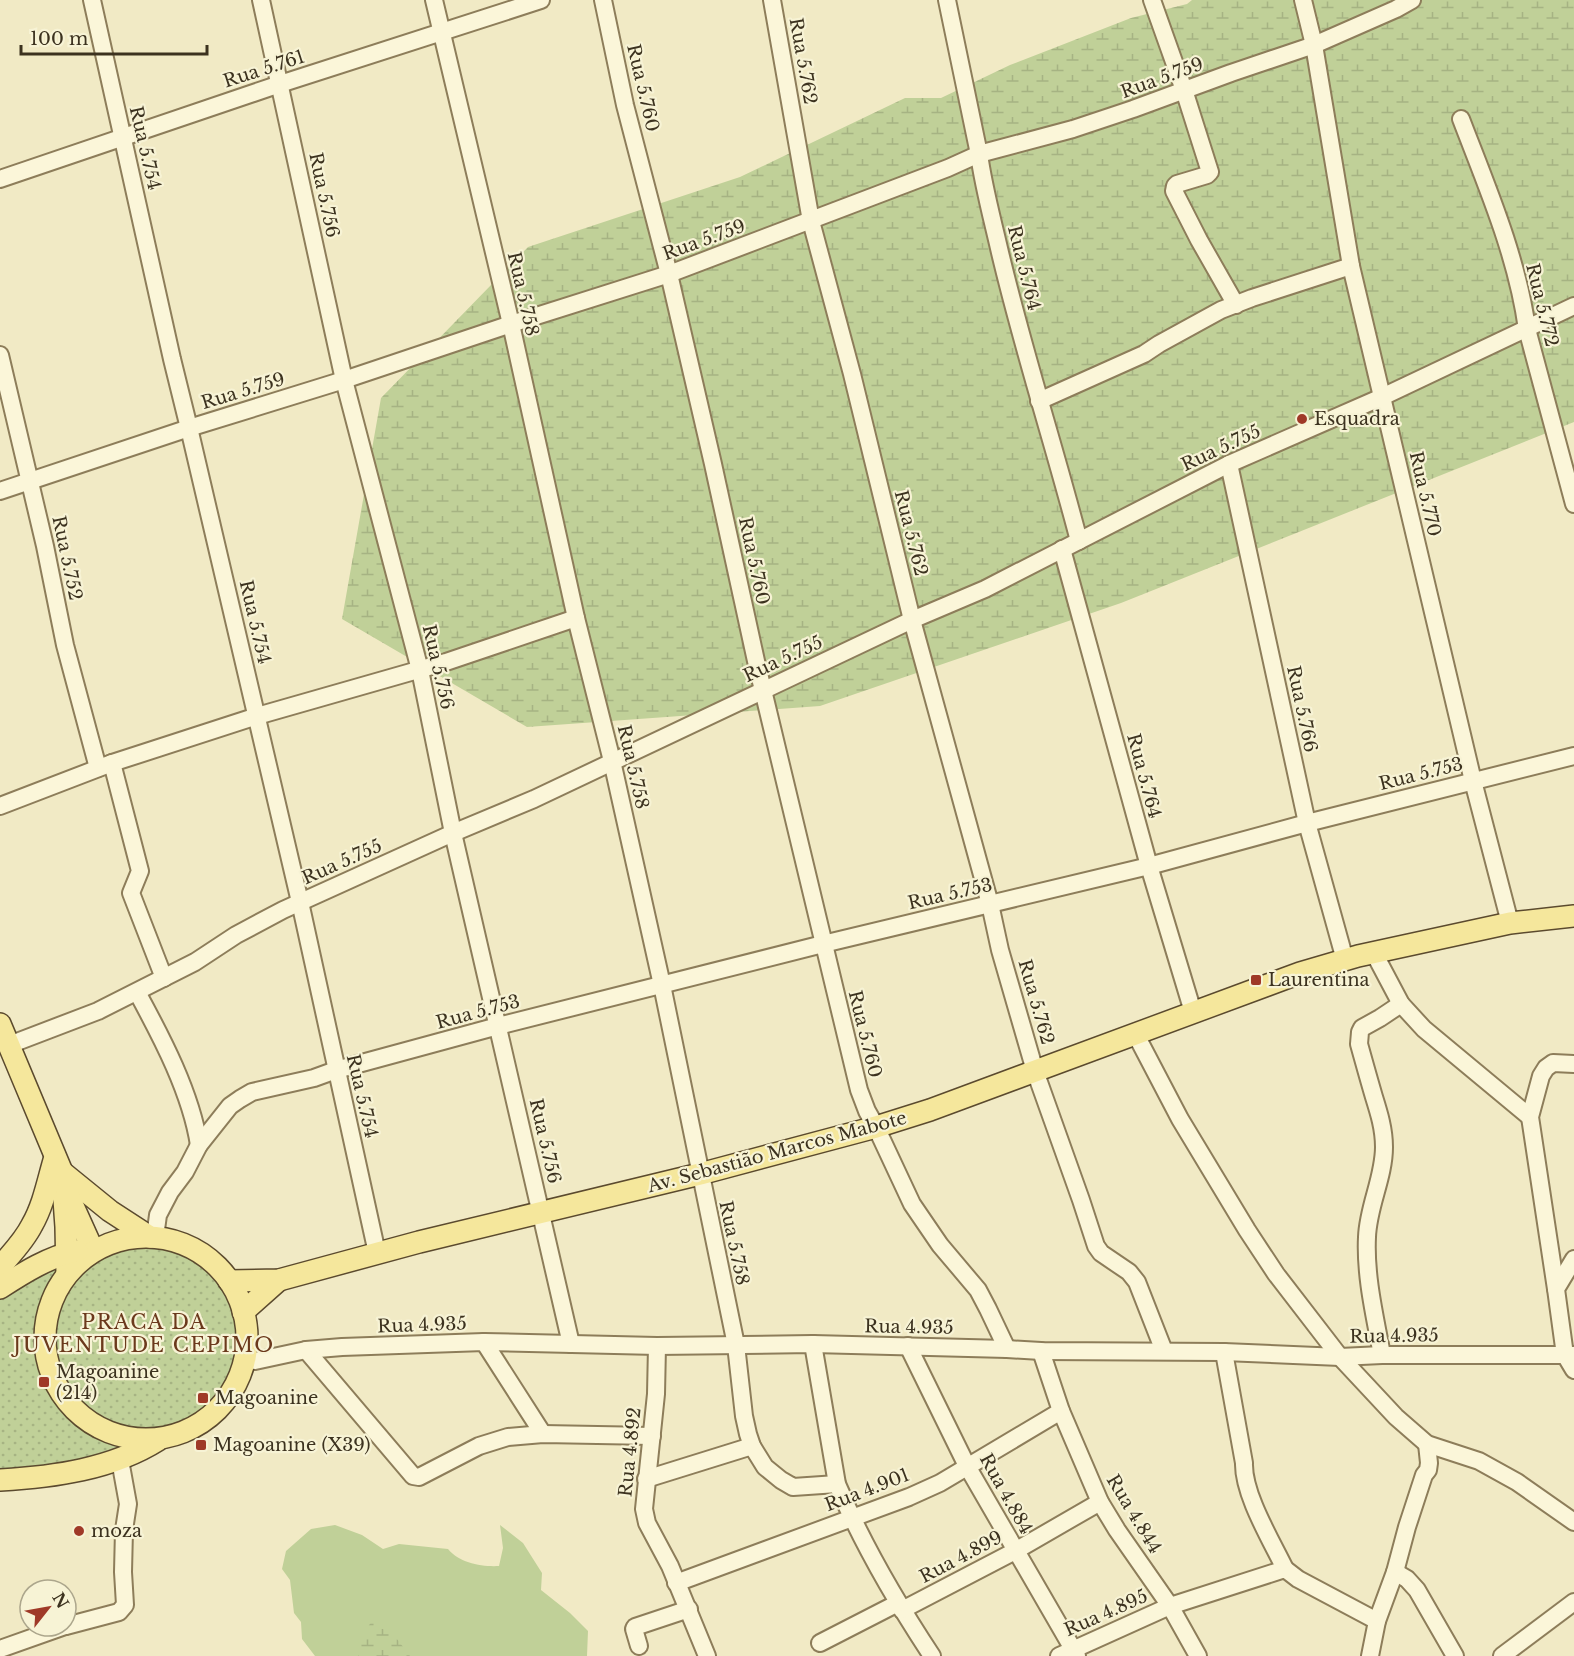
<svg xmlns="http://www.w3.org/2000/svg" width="1574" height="1656" font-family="'Libre Baskerville',serif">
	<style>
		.grass { fill: #c0d098 }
		.wetland { fill: url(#wetland-marsh) }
		.park { fill: url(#park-dots) }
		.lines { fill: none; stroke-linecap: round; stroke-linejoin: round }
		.minor-casing { stroke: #8d7d5a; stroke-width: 20 }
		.major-casing { stroke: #5b4a2e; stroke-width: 24 }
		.minor { stroke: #fbf6d9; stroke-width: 16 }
		.major { stroke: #f5e79c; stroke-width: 21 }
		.poi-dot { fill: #9f3927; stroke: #f7f3d5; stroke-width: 2 }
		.labels { text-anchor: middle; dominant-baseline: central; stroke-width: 4.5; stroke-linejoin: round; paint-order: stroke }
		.street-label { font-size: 18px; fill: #3c321f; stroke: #f7f3d5 }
		.poi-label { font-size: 18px; fill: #3c321f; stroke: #f7f3d5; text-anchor: start }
		.neighbourhood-label { font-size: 20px; letter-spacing: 1.5px; fill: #6b391c; stroke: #f7f3d5 }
	</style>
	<defs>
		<pattern id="wetland-marsh" width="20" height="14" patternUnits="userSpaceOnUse" patternTransform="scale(1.5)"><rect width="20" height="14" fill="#c0d098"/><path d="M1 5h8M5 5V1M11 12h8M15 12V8" fill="none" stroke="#a6b383"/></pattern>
		<pattern id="park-dots" width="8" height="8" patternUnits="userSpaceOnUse" patternTransform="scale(1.5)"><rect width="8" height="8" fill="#c0d098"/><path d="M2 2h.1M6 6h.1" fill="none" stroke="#a6b383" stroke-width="1.8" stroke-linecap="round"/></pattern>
	</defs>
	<rect width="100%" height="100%" fill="#f1eac5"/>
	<path class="grass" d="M335,1525l27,10 21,14 16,-5 49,5c11,14 34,18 51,17l4,-18 -3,-23 23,18 19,30 -1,17 29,23 18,18 -1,25h-272l-13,-17 -1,-17 -7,-9 -4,-33 -8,-11 4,-18 25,-22z"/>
	<g class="wetland">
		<path d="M1192,0h382v422l-453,181 -301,103 -293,21 -185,-108 39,-221 147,-151 212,-70 165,-79h36l69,-33 121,-47 56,-14z"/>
		<path d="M372,1621l25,18 13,17h-52l2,-18z"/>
	</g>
	<path class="park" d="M155,1237l22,5 20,9 17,13 15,17 8,15 6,16 3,20 -1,27 -9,25 -15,22 -20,17 -69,31 -132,19v-178c48,-26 99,-57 155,-58z"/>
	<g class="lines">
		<defs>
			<g id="minor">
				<path d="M92,0l80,359 17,69 111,474 77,351"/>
				<path d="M261,0l83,380 76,290 33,163 118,511"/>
				<path d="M434,0l77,324 65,294 36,143 50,224 74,360 8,71 4,18 4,12 13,21 16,13 12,7 44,-3"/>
				<path d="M603,0l22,105 44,169 44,190 43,197 103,429 8,21 9,16 36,77 28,41 38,45 10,19 19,40"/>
				<path d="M772,0l39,221 41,153 60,246 78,284 10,46 35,121 46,129 15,46 5,7 28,19 8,10 27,69"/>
				<path d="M947,0l32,154c4,30 12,60 19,90 23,100 55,197 81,297"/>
				<path d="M1152,0l32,90 26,82 -3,3 -30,9 -2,2 -1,5 25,49 37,65"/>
				<path d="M1303,0l11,45 37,221 122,515 37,142"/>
				<path d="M1461,119c26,68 56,137 66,210l47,175"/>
				<path d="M0,179l280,-95 261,-84"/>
				<path d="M0,355l45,191 20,99 33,123"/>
				<path d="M1039,401l105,-47 15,-10 62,-34 31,-12 99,-32"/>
				<path d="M1229,464l78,359 38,137"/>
				<path d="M0,491l189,-63 155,-48 167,-56 158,-50 279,-106 31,-14 94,-25 60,-20 98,-36 83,-28 82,-36 16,-9"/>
				<path d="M1062,549l87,317 44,146"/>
				<path d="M112,763l28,108 -9,22 33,85"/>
				<path d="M0,806l112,-43 145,-47 189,-54 130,-44"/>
				<path d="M1374,953l27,51 23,25 106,88"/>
				<path d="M137,992c25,46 54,101 62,153"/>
				<path d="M1135,1033l45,86 67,111 29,44 64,83 56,60 31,27 52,17 38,21 57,40"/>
				<path d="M9,1045l89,-34 97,-49 41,-27 47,-25 170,-77 81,-34 378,-179 73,-31 244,-125 153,-67 192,-91"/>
				<path d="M155,1237l3,-22 12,-23 15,-20 14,-27 31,-39 10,-7 12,-7 62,-14 22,-8 162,-44 325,-82 326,-78 158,-43 267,-67"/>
				<path d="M1574,1259l-18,30 9,66 9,15"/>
				<path d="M1556,1289l-26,-172 11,-41 5,-8 7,-5 21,1"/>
				<path d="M484,1342l59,92"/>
				<path d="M813,1344l24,140c25,59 60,119 95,172"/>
				<path d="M657,1346l-1,48 -12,115 3,14 23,43 37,90"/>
				<path d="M908,1346l59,120 110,190"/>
				<path d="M306,1350l107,126 6,1 60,-31 29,-9 35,-3 109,2"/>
				<path d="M1041,1351l20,60 39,91 17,28 53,76 28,50"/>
				<path d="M1224,1352l20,111c-1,31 27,77 41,106"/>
				<path d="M1382,1355c-7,-38 -17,-79 -15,-118 1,-31 17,-59 17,-90 0,-18 -5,-34 -10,-50 -5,-17 -10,-35 -15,-53l1,-12 2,-4 18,-10 21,-14"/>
				<path d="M245,1359l10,2 51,-11 36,-3 142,-5 173,4 156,-2 194,5 34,2 183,1 116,5 42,-2h192"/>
				<path d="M646,1479l106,-33"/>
				<path d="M1395,1572l12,7 10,11 38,66"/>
				<path d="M676,1583l233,-86 31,-14 121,-72"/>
				<path d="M902,1610l113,-59 85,-49"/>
				<path d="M66,1626l53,-14 6,-7 -2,-33 1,-42 4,-26 -8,-44"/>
				<path d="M820,1643l78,-40"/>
				<path d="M639,1646l-5,-17 1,-2 54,-18"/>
				<path d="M0,1649l65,-23"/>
				<path d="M1059,1656l111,-50 115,-37 13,10 79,42"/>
				<path d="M1370,1656l7,-35 18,-49 12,-45 17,-52 4,-5 1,-7 -2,-19"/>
				<path d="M1502,1656l72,-54"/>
			</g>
			<g id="major">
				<path d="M0,1024l62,148 4,55 1,47"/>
				<path d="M62,1172l48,39 40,26"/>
				<path d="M69,1197l23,51"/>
				<circle cx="146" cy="1338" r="101"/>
				<path d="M0,1267c12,-14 24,-26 32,-42 12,-21 16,-45 23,-68"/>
				<path d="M229,1281l50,-1 140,-38 281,-68 176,-47 54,-17 370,-137 58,-17 152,-33 64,-7"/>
				<path d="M0,1288c23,-15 50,-32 77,-37"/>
				<path d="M243,1312l36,-32"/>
				<path d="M0,1480c54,-3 112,-11 158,-40"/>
			</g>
		</defs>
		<use href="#minor" class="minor-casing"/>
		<use href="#major" class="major-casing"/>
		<use href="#minor" class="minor"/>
		<use href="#major" class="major"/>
	</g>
	<g class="poi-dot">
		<circle cx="1302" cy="419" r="6"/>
		<rect x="1250" y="974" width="12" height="12" rx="3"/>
		<rect x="38" y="1376" width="12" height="12" rx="3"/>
		<rect x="197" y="1392" width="12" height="12" rx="3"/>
		<rect x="195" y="1439" width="12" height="12" rx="3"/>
		<circle cx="79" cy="1531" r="6"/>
	</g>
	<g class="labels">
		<g class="street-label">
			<text transform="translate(803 61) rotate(80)">Rua 5.762</text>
			<text transform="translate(264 69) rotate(-18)">Rua 5.761</text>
			<text transform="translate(1162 78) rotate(-20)">Rua 5.759</text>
			<text transform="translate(643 88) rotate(77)">Rua 5.760</text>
			<text transform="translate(145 148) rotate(77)">Rua 5.754</text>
			<text transform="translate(324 195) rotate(78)">Rua 5.756</text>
			<text transform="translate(704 240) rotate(-20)">Rua 5.759</text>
			<text transform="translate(1024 268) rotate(76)">Rua 5.764</text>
			<text transform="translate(523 294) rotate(77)">Rua 5.758</text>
			<text transform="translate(1542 305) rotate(76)">Rua 5.772</text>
			<text transform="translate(243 391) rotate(-17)">Rua 5.759</text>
			<text transform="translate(1221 448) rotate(-25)">Rua 5.755</text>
			<text transform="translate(1425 494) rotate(77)">Rua 5.770</text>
			<text transform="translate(911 533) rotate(76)">Rua 5.762</text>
			<text transform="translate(67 558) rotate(78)">Rua 5.752</text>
			<text transform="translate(754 561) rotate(78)">Rua 5.760</text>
			<text transform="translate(255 622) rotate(77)">Rua 5.754</text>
			<text transform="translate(783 659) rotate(-25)">Rua 5.755</text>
			<text transform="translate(438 667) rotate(77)">Rua 5.756</text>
			<text transform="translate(1302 709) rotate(78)">Rua 5.766</text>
			<text transform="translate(633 767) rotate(77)">Rua 5.758</text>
			<text transform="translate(1421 774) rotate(-14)">Rua 5.753</text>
			<text transform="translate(1144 776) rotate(75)">Rua 5.764</text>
			<text transform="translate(342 862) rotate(-24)">Rua 5.755</text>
			<text transform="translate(950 894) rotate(-13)">Rua 5.753</text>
			<text transform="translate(1036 1002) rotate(74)">Rua 5.762</text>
			<text transform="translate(478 1012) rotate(-15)">Rua 5.753</text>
			<text transform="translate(865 1034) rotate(76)">Rua 5.760</text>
			<text transform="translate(362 1096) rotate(77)">Rua 5.754</text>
			<text transform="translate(545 1141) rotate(77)">Rua 5.756</text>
			<text transform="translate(777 1152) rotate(-15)">Av. Sebastião Marcos Mabote</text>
			<text transform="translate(734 1243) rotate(78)">Rua 5.758</text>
			<text transform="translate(422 1325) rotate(-2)">Rua 4.935</text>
			<text transform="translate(909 1327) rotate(1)">Rua 4.935</text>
			<text transform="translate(1394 1336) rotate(-1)">Rua 4.935</text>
			<text transform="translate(630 1452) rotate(-84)">Rua 4.892</text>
			<text transform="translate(867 1490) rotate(-21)">Rua 4.901</text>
			<text transform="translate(1006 1494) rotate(61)">Rua 4.884</text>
			<text transform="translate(1134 1514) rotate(59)">Rua 4.844</text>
			<text transform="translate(961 1557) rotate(-28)">Rua 4.899</text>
			<text transform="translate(1106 1613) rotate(-24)">Rua 4.895</text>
		</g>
		<g class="poi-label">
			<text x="1314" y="419">Esquadra</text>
			<text x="1268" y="980">Laurentina</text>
			<text x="56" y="1372">Magoanine<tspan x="56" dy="21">(214)</tspan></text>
			<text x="215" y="1398">Magoanine</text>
			<text x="213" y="1445">Magoanine (X39)</text>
			<text x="91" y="1531">moza</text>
		</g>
		<g class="neighbourhood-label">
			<text x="144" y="1322">PRACA DA<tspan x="144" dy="23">JUVENTUDE CEPIMO</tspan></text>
		</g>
	</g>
	<g transform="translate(48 1608) rotate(59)"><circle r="28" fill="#f7f3d5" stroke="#aca68c" stroke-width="1.5"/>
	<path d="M0-4.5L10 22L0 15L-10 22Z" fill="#9f3927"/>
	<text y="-9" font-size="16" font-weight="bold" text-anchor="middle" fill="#3c321f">N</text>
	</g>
	<path d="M21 45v9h186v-9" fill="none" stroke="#3c321f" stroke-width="3"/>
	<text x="30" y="45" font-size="18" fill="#3c321f" stroke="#f7f3d5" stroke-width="4.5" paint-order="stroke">100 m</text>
</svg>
